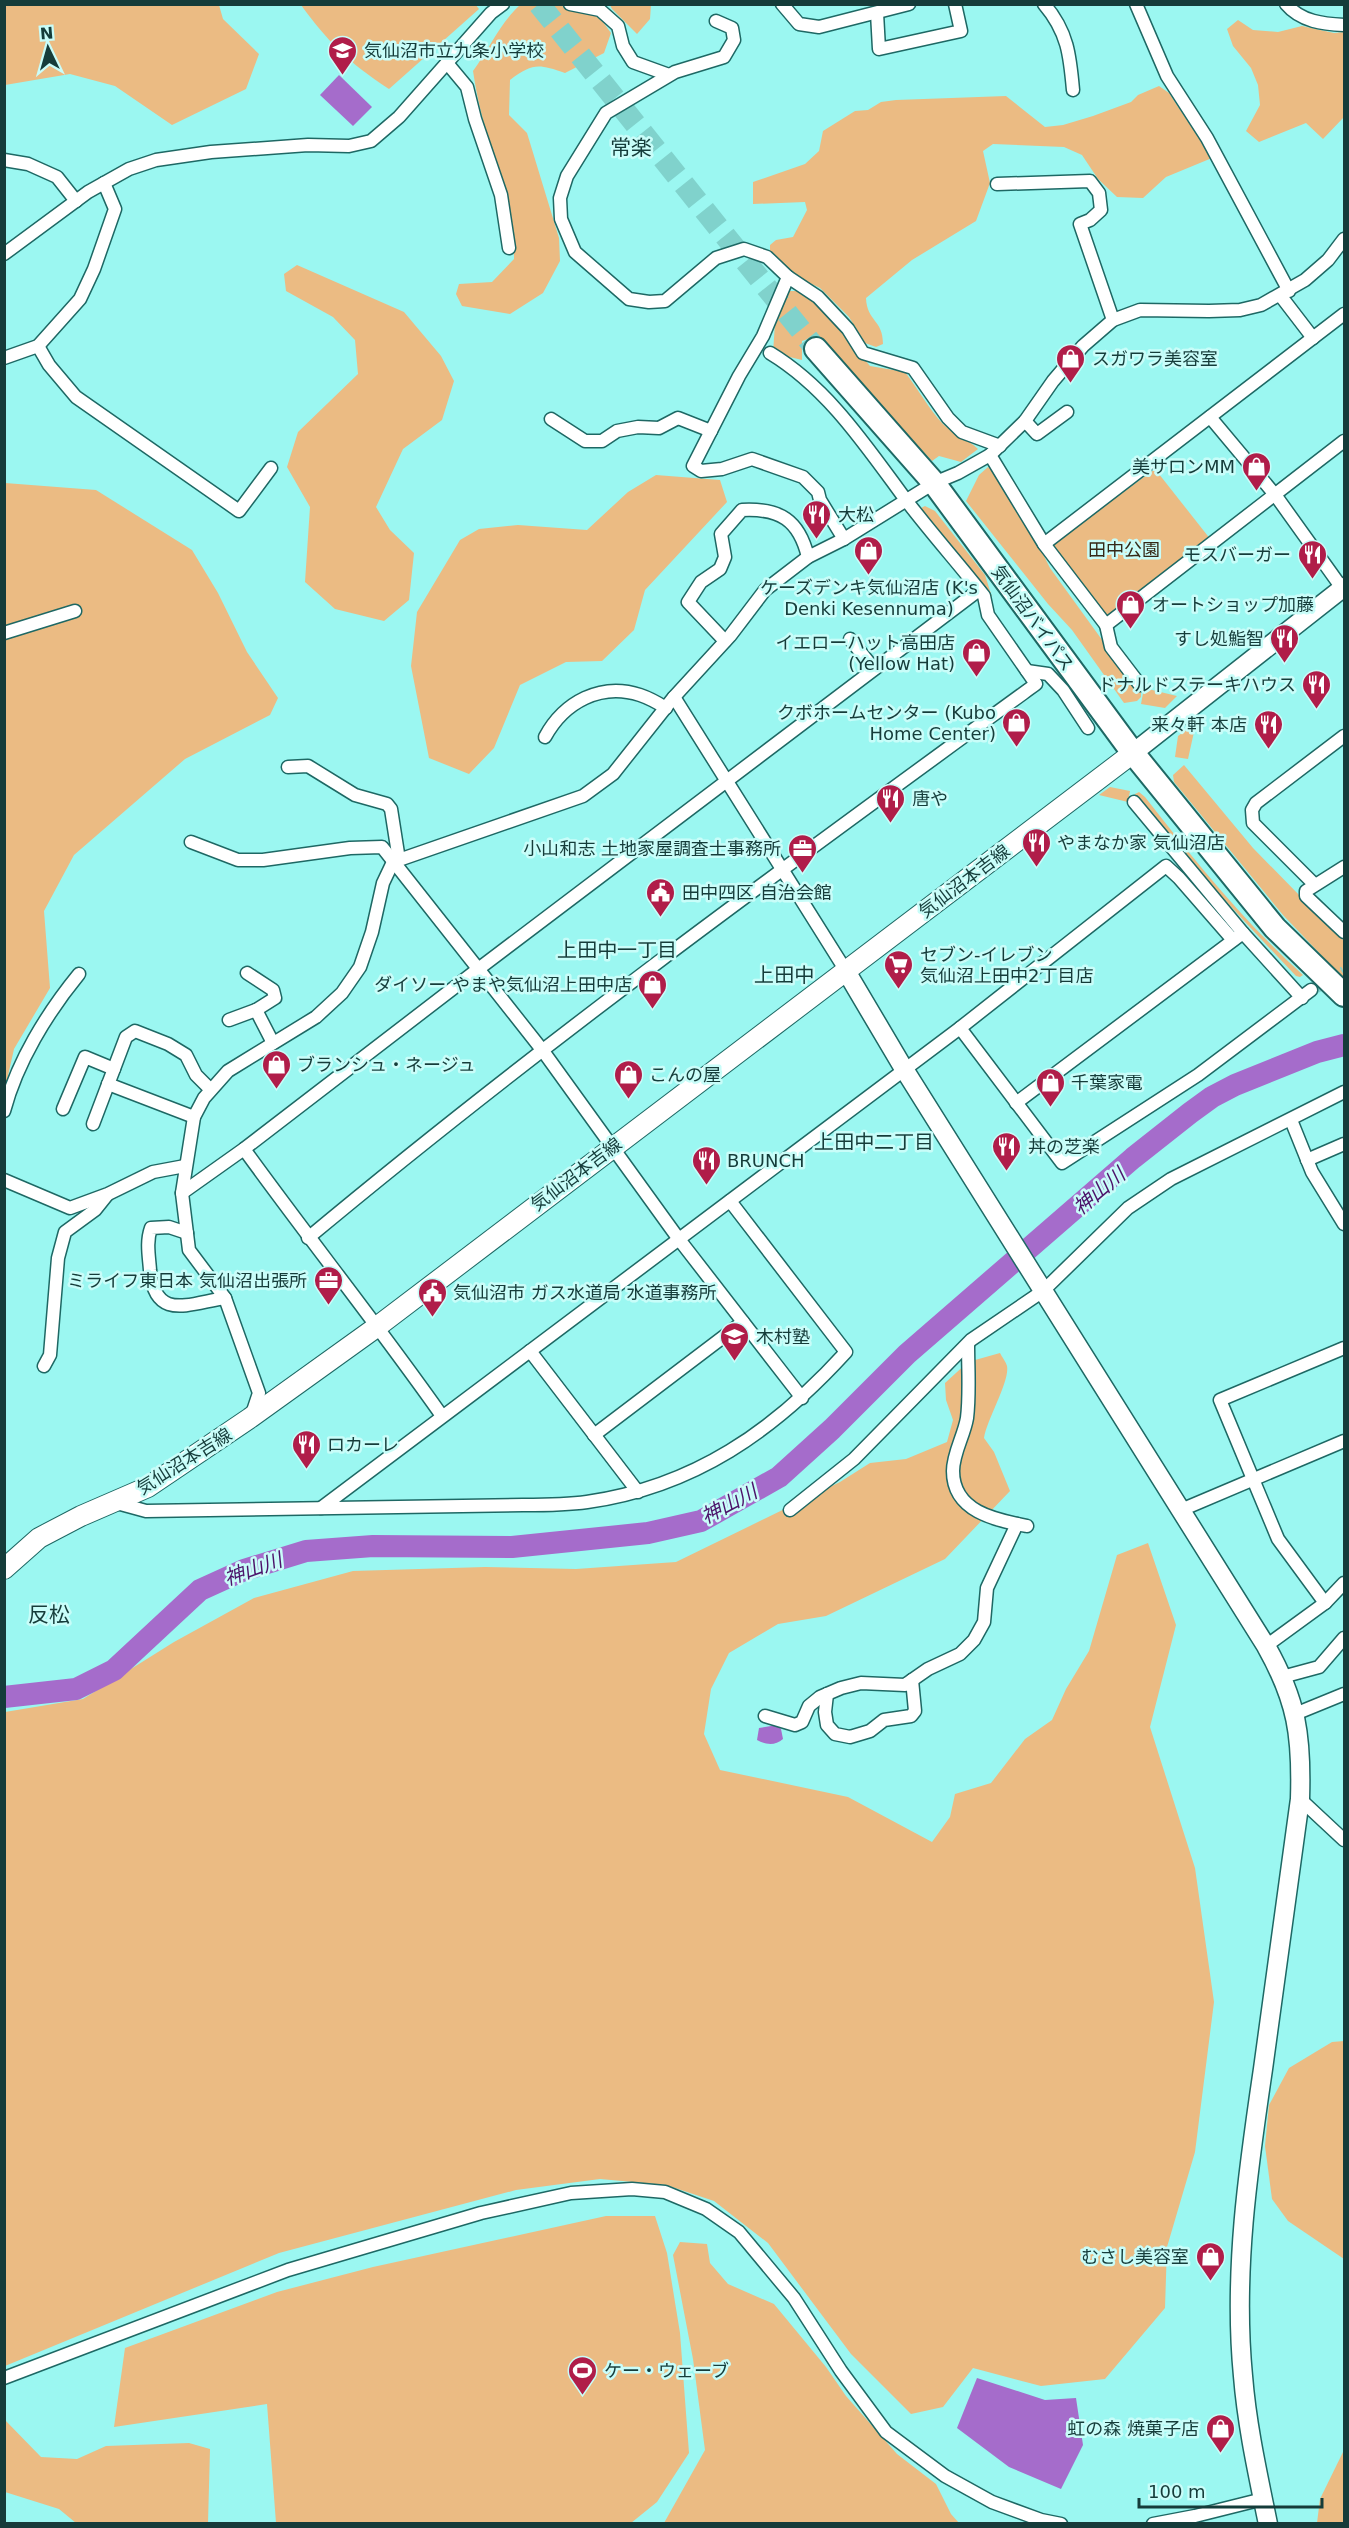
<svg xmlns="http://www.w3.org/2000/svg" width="1349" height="2528" font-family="'DejaVu Sans','Noto Sans JP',sans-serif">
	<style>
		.green { fill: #ebbb83 }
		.water { fill: #a56ccb }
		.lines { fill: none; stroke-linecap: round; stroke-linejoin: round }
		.river { stroke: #a56ccb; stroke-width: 22 }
		.street-tunnel { stroke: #80d2cc; stroke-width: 12; stroke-dasharray: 12 6; stroke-linecap: butt }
		.highway-tunnel { stroke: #80d2cc; stroke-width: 22; stroke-dasharray: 22 11; stroke-linecap: butt }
		.street-casing { stroke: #1e6864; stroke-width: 15 }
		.secondary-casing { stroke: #1e6864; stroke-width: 21 }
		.primary-casing { stroke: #1e6864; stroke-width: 22 }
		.highway-casing { stroke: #1e6864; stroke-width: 26 }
		.street { stroke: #fff; stroke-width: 12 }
		.secondary { stroke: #fff; stroke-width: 18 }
		.primary { stroke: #fff; stroke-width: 20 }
		.highway { stroke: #fff; stroke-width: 22 }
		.labels { text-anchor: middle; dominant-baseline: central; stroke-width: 5; stroke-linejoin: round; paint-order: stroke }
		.poi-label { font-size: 18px; fill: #153c3a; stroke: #c9fdf9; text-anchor: start }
		.park-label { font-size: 18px; fill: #362816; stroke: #c9fdf9 }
		.street-label { font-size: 18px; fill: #153c3a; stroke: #c9fdf9 }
		.neighbourhood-label { font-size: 20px; fill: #153c3a; stroke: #c9fdf9 }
		.water-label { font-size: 20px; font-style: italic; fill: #4c136a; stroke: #c9fdf9 }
		.quarter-label { font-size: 21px; fill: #153c3a; stroke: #c9fdf9 }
	</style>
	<rect width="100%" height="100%" fill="#9bf7f1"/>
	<g class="green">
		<path d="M5,4l214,1 4,14 36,35 -13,35 -74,36 -57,-39 -45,-12 -65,11z"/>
		<path d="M475,4l4,5 -90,80c-40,-26 -60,-46 -88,-84z"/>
		<path d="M520,5h41l7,5 24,3 11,9 8,11 -7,20 -39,20c-27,-9 -32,-10 -55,7l-1,35 18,18 32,105 1,23 -17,32 -33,21 -48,-8 -6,-12 3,-10 33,-2 22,-23c0,-54 -22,-100 -34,-151 -3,-12 -5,-25 -7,-37 16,-22 28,-49 47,-66z"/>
		<path d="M610,5h41l-1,14 -13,15 -25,-25z"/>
		<path d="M1238,20l15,10 25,2 24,-6 32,7 10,-1v85l-21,22 -17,-16 -47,19 -13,-11 14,-26 -2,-20 -7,-17 -18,-22 -6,-17z"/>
		<path d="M1159,86l10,7 43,65 -46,19 -23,21 -26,-1 -19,-18 -16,-24 -18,-8 -71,-3 -10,7 7,32 -14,38 -64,39 -46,38c1,24 17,21 17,46l-7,3 -11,-4 -16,-26 -29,-29 -27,-13 -23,-22v-8l6,-5 17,-3 14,-27 -2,-8 -52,2v-22l52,-18 14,-13 4,-20 32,-20 13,-1 13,-8 15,-2 110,-4 39,31 18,-2 30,-9 38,-14 7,-7z"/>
		<path d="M297,265l107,47 37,44 13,25 -12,39 -39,29 -27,58 14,23 24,23 -5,47 -25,21 -49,-12 -30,-27 5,-75 -23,-40 11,-35 60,-58 -3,-34 -22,-23 -47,-26 -2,-17z"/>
		<path d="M790,291h18l62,75 35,6c13,17 24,37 38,52 11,11 25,15 35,25l-17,13 -22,-6 -7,5 -89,-95 -15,-20 -14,-9 -12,4v19l-29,-7 2,-30z"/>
		<path d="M988,467l6,5 44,72 12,24 84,116 7,6v7l-4,4 -13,2 -52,-73 -24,-26 -82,-103 13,-26z"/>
		<path d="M1155,469l56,71 -102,78 -57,-74z"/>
		<path d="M656,475l64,5 7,22 -82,88 -11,40 -32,31 -36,1 -46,23 -26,63 -25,26 -40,-16 -18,-92 6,-54 43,-72 19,-11 39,-4 69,5 41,-38z"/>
		<path d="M5,483l91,7 96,60 26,43 29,59 31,46 -8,17 -85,44 -111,96 -30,56 6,77 -36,61 -9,40z"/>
		<path d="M925,506l10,5 50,64 7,22 -68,-82 -3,-7z"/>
		<path d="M1144,688l33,8 -12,12 -24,-4z"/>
		<path d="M1196,723l-8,36 -13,-2 3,-21z"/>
		<path d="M1184,765l69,83 91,93v38l-61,-64 -109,-133 -1,-7z"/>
		<path d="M1110,787l20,4 -2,11 -29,-7z"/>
		<path d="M1139,792l6,5c49,63 98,124 158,178l-3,2 -4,-1c-45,-47 -89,-95 -132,-144 -10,-12 -13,-28 -29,-34v-4z"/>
		<path d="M1000,1353c2,4 6,9 7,13 3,15 -20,53 -23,72l10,14 16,39 -65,68 -119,57 -48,8 -49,29 -18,36 -7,45 16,36 128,27 84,45 18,-25 5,-23 36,-11 34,-44 27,-19 14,-31 23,-38 28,-96 31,-12 28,82 -26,102 45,141 19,134 -19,150 -28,95 -2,61 -60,71 -64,7 -68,-18 -30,39 -32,7 -60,-60 -83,-111 -54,-42 -48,-16 -66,-6 -84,11 -237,63 -274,113v-654l78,-13 91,-57 80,-44 99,-27 132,-4 91,2 100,-7 164,-80 30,-19 36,-4 41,-17 6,-22 -7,-20 -1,-17 23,-21z"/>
		<path d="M1344,2041v218l-56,-38 -16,-22 -7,-53 4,-41 20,-37 43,-26z"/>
		<path d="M606,2216h49l12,37 13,80 9,120 -32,49 -26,21h-355l-9,-119 -153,23 11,-79 152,-56 96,-25z"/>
		<path d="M680,2242l27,2 3,19 18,21 46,20 52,63 20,29 51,58 39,30 15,30 8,9h-295l41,-73 -12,-91 -20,-104z"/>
		<path d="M5,2420l36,37 36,2 29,-13 83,-3 21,6 -2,74h-132l-17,-14 -54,-17z"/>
		<path d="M1344,2450v73h-27l3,-24z"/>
	</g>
	<g class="water">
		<path d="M339,75l33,32 -19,19 -33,-31z"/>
		<path d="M777,1725l4,4 2,10c-8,7 -17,6 -26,1l2,-12z"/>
		<path d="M977,2378l68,22 31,-2 7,47 -22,44 -52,-22 -52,-39z"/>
	</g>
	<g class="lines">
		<path class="river" d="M4,1697l72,-8 38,-19 86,-80 44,-20 62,-19 67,-5 139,1 136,-14 53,-12 78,-44 53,-48 75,-75 226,-196 57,-45 22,-16 23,-12 82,-33 27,-7"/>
		<path class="street-tunnel" d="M1311,990l33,-18"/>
		<path class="highway-tunnel" d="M539,4l277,345"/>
		<defs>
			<g id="street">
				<path d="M570,4l30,6 18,16 5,20 10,16 36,13"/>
				<path d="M782,4l17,20 20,3 90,-23"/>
				<path d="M1044,4c24,28 26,52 29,86"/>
				<path d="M1136,4l31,72 40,62 82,153"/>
				<path d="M1286,4c15,18 38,20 58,21"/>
				<path d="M877,13l2,36 82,-18 -6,-27"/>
				<path d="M716,21l16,7 2,12 -10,17 -49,15 -69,41 -39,63 -7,22 1,21 14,33 54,47 20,3 16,-1 51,-43 28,-9 23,8 21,20"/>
				<path d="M447,63l20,24 8,32 26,76 8,53"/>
				<path d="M4,160l24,4 29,13 19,24"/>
				<path d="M997,184l93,-3 9,12 2,17 -11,10 -10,4 33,96"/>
				<path d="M4,254l84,-62 41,-23 27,-9 55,-8 97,-7 41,1 22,-5 28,-24 92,-104 12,-9"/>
				<path d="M1280,295l33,43"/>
				<path d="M38,346l11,19 27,32 163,114 32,-43"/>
				<path d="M4,358l34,-12 42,-47 14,-30 21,-60 -11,-26"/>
				<path d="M1210,417l66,79 68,95"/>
				<path d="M551,419l34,22h17l15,-10 21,-4 21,1 19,-10 33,13"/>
				<path d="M1025,421l12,13 30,-22"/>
				<path d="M990,455l54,89 300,-230"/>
				<path d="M844,539l-24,-39 -2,-8 -15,-15 -51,-18 -30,10 -21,2 -8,-5 46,-90 24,-40 25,-59 30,20 30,32 15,24 50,15 35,50 14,14 38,14"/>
				<path d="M1044,544l62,81 238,-184"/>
				<path d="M1106,625l5,22 29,38"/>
				<path d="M4,633l71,-22"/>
				<path d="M850,639l24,30"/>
				<path d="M725,641l-37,-39 13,-20 19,-13 5,-12 -4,-23 21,-24c38,-2 57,10 66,47"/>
				<path d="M1027,671l21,3 15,16 25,38"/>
				<path d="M674,697l172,274"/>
				<path d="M545,737c19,-35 56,-55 95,-42 9,3 18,8 26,13"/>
				<path d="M288,767l20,-1 47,29 32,9 4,5 8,51"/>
				<path d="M1134,802l109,131"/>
				<path d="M191,842l47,18h25l87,-12 32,-1 161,204 135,187 124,160"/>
				<path d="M1344,867l-38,24v5l38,36"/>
				<path d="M1314,884l-61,-61 -1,-13 4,-7 88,-67"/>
				<path d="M256,1010l17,33"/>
				<path d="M229,1020l27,-10 19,-12 -2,-8 -26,-17"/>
				<path d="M960,1028l102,135 136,-88 113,-85"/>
				<path d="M108,1084l86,33"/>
				<path d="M1016,1103l227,-170 59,65"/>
				<path d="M63,1109l22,-52 29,12"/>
				<path d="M4,1111c13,-49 43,-98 75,-137"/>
				<path d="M1291,1120l21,52 32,52"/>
				<path d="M93,1124l33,-87 9,-6 33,13 18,11 10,20 14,14"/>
				<path d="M244,1149c65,90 134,176 198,267"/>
				<path d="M1307,1160l37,-16"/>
				<path d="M4,1180l66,28 38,-14 45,-22 32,-6"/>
				<path d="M182,1193l62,-44 233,-179 502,-380"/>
				<path d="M187,1233l-18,-6 -18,1c-5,14 -2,28 -1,42 5,51 37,34 75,28"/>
				<path d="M308,1238c234,-195 482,-375 728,-554l-48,-69 -4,-19c-25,-32 -53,-63 -78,-96 -40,-54 -78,-112 -136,-147"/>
				<path d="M968,1344c0,24 2,50 -1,74 -3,18 -14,35 -14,53 0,41 43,49 74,55"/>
				<path d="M530,1351l108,141"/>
				<path d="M44,1366l6,-11 8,-97 7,-26 30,-22 12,-15"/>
				<path d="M252,1414l7,-21 -24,-67 -10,-28 -36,-48 -7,-57 12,-76 10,-19 24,-27 88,-54 26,-24 18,-26 12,-35 11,-49 10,-21 190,-66 30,-22 61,-77 56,-61 35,-46 43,-33 36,-18 90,-56 24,-10 32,-18 35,-34 28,-40 30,-35 30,-26 27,-10 69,1 31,-1 21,-5 44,-25 23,-20 16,-21"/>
				<path d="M594,1435l149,-113"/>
				<path d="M113,1502l33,9 377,-6c21,0 43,0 64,-3 107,-15 187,-71 259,-150l-116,-151"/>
				<path d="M321,1508l639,-480 206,-162 13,12 54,62"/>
				<path d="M790,1510l64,-51 117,-119 72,-49 85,-83 43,-29 173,-87"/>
				<path d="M1181,1510l163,-69"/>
				<path d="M1325,1603l-47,-64 -58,-139 124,-52"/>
				<path d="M1266,1646l59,-43 19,-20"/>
				<path d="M1282,1677l37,-10 25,-29"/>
				<path d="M827,1694l-2,18 2,13 8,9 15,3 20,-6 14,-11 27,-4 4,-5 -3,-31"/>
				<path d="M1295,1714l49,-20"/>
				<path d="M765,1716l30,9 7,-3 7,-16 11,-9 21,-9 20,-5 44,2 23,-16 32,-15 14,-14 10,-18 3,-34 30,-64"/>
				<path d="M1300,1799l44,41"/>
				<path d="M4,2378l284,-108 193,-57 90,-20 61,-4 33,3 41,17 33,23 55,66 47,73 45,61 59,44 47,26 49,18 20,4"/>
				<path d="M1153,2524l42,-8 68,-17"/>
			</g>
			<g id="secondary">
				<path d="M1133,753l211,-166"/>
				<path d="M846,971l58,98 362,577c31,55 36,90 34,153 -12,90 -25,180 -37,270 -15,101 -30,204 -20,307 4,50 15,99 25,148"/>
			</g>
			<path id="primary" d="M4,1569l35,-31 42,-22 67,-29 102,-69 128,-92 755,-573"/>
			<path id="highway" d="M816,349l118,134 199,270 142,175 69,67"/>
		</defs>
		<use href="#street" class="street-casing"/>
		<use href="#secondary" class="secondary-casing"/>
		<use href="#primary" class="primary-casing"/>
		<use href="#highway" class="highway-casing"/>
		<use href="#street" class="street"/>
		<use href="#secondary" class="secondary"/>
		<use href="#primary" class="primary"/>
		<use href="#highway" class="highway"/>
	</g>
	<defs>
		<symbol id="school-pin" viewBox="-11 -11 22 30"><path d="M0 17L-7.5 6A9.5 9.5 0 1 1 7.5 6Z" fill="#b01d49" stroke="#c9fdf9"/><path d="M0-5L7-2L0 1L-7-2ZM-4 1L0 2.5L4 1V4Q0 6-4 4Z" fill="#fff"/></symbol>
		<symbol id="shop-pin" viewBox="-11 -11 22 30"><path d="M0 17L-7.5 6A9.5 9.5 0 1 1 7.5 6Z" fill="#b01d49" stroke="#c9fdf9"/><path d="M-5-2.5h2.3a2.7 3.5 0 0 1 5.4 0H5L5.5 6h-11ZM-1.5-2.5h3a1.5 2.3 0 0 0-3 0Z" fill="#fff"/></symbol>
		<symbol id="restaurant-pin" viewBox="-11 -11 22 30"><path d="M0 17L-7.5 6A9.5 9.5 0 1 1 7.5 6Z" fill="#b01d49" stroke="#c9fdf9"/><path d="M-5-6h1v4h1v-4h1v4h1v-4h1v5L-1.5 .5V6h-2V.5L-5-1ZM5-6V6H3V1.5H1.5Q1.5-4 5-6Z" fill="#fff"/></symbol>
		<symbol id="office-pin" viewBox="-11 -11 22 30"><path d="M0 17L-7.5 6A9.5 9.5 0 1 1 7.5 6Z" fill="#b01d49" stroke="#c9fdf9"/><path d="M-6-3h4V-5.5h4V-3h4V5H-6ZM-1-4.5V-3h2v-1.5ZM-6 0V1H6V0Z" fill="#fff"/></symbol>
		<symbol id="civic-pin" viewBox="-11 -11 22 30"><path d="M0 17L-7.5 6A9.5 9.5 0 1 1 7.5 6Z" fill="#b01d49" stroke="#c9fdf9"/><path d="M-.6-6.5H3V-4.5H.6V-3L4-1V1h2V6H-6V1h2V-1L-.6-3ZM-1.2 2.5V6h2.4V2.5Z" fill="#fff"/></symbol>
		<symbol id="supermarket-pin" viewBox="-11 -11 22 30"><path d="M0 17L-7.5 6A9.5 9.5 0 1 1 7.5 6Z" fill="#b01d49" stroke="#c9fdf9"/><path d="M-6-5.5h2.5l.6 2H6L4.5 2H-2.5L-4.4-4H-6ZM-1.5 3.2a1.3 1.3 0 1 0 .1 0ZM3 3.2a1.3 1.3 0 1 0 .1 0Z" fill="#fff"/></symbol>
		<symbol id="stadium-pin" viewBox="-11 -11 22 30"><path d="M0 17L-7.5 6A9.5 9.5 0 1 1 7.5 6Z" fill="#b01d49" stroke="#c9fdf9"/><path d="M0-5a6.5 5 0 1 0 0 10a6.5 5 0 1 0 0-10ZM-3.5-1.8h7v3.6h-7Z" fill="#fff"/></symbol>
	</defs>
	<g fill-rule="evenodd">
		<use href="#school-pin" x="326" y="34" width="33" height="45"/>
		<use href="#shop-pin" x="1054" y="342" width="33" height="45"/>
		<use href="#shop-pin" x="1240" y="450" width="33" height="45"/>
		<use href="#restaurant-pin" x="800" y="498" width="33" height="45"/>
		<use href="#shop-pin" x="852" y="534" width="33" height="45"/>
		<use href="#restaurant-pin" x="1296" y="538" width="33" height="45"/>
		<use href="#shop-pin" x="1114" y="588" width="33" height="45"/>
		<use href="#restaurant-pin" x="1268" y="622" width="33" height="45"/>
		<use href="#shop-pin" x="960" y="636" width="33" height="45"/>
		<use href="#restaurant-pin" x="1300" y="668" width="33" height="45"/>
		<use href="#shop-pin" x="1000" y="706" width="33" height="45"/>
		<use href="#restaurant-pin" x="1252" y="708" width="33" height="45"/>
		<use href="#restaurant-pin" x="874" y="782" width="33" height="45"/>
		<use href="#restaurant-pin" x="1020" y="826" width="33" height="45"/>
		<use href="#office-pin" x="786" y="832" width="33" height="45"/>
		<use href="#civic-pin" x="644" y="876" width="33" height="45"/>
		<use href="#supermarket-pin" x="882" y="948" width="33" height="45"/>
		<use href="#shop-pin" x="636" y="968" width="33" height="45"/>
		<use href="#shop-pin" x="260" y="1048" width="33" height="45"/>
		<use href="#shop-pin" x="612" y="1058" width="33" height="45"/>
		<use href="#shop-pin" x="1034" y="1066" width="33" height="45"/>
		<use href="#restaurant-pin" x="990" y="1130" width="33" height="45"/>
		<use href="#restaurant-pin" x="690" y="1144" width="33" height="45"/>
		<use href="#office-pin" x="312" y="1264" width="33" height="45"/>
		<use href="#civic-pin" x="416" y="1276" width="33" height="45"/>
		<use href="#school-pin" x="718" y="1320" width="33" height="45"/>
		<use href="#restaurant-pin" x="290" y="1428" width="33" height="45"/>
		<use href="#shop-pin" x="1194" y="2240" width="33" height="45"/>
		<use href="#stadium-pin" x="566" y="2354" width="33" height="45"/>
		<use href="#shop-pin" x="1204" y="2412" width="33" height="45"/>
	</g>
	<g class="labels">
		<g class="poi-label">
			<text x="364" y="50">気仙沼市立九条小学校</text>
			<text x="1092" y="358">スガワラ美容室</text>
			<text x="1235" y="466" text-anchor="end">美サロンMM</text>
			<text x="838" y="514">大松</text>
			<text x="1291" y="554" text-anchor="end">モスバーガー</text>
			<text x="869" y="587" text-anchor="middle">ケーズデンキ気仙沼店 (K's<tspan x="869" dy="21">Denki Kesennuma)</tspan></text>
			<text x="1152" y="604">オートショップ加藤</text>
			<text x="1264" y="638" text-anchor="end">すし処鮨智</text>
			<text x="955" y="642" text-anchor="end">イエローハット高田店<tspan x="955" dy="21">(Yellow Hat)</tspan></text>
			<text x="1296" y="684" text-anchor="end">ドナルドステーキハウス</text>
			<text x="996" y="712" text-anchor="end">クボホームセンター (Kubo<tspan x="996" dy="21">Home Center)</tspan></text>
			<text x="1247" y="724" text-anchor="end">来々軒 本店</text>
			<text x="912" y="798">唐や</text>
			<text x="1057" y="842">やまなか家 気仙沼店</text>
			<text x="781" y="848" text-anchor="end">小山和志 土地家屋調査士事務所</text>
			<text x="682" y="892">田中四区 自治会館</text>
			<text x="920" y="954">セブン-イレブン<tspan x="920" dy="21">気仙沼上田中2丁目店</tspan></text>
			<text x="632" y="984" text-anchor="end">ダイソー やまや気仙沼上田中店</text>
			<text x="297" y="1064">ブランシュ・ネージュ</text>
			<text x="649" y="1074">こんの屋</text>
			<text x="1071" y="1082">千葉家電</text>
			<text x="1028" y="1146">丼の芝楽</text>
			<text x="727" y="1160">BRUNCH</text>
			<text x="307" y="1280" text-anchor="end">ミライフ東日本 気仙沼出張所</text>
			<text x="453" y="1292">気仙沼市 ガス水道局 水道事務所</text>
			<text x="756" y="1336">木村塾</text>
			<text x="327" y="1444">ロカーレ</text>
			<text x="1189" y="2256" text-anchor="end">むさし美容室</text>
			<text x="604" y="2370">ケー・ウェーブ</text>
			<text x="1199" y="2428" text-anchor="end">虹の森 焼菓子店</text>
		</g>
		<g class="park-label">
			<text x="1124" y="549">田中公園</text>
		</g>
		<g class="street-label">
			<text transform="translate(1033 618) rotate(54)">気仙沼バイパス</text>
			<text transform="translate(964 881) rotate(-37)">気仙沼本吉線</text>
			<text transform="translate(576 1174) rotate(-37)">気仙沼本吉線</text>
			<text transform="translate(184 1461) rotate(-32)">気仙沼本吉線</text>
		</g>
		<g class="neighbourhood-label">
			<text x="617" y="950">上田中一丁目</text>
			<text x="784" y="975">上田中</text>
			<text x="874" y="1142">上田中二丁目</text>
		</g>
		<g class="water-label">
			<text transform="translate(1099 1191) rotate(-40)">神山川</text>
			<text transform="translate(729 1504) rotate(-28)">神山川</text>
			<text transform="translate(253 1569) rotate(-20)">神山川</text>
		</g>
		<g class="quarter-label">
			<text x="631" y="148">常楽</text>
			<text x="49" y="1615">反松</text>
		</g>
	</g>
	<rect width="1349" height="2528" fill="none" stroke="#153c3a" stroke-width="12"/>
	<g transform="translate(48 48) rotate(355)" stroke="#c9fdf9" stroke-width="4.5" paint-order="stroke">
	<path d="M0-4.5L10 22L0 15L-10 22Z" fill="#153c3a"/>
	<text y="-9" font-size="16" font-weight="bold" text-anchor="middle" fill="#153c3a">N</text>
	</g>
	<path d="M1139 2498v9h183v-9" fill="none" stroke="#153c3a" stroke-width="3"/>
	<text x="1148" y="2498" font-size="18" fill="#153c3a" stroke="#c9fdf9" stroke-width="4.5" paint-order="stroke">100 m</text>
</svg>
